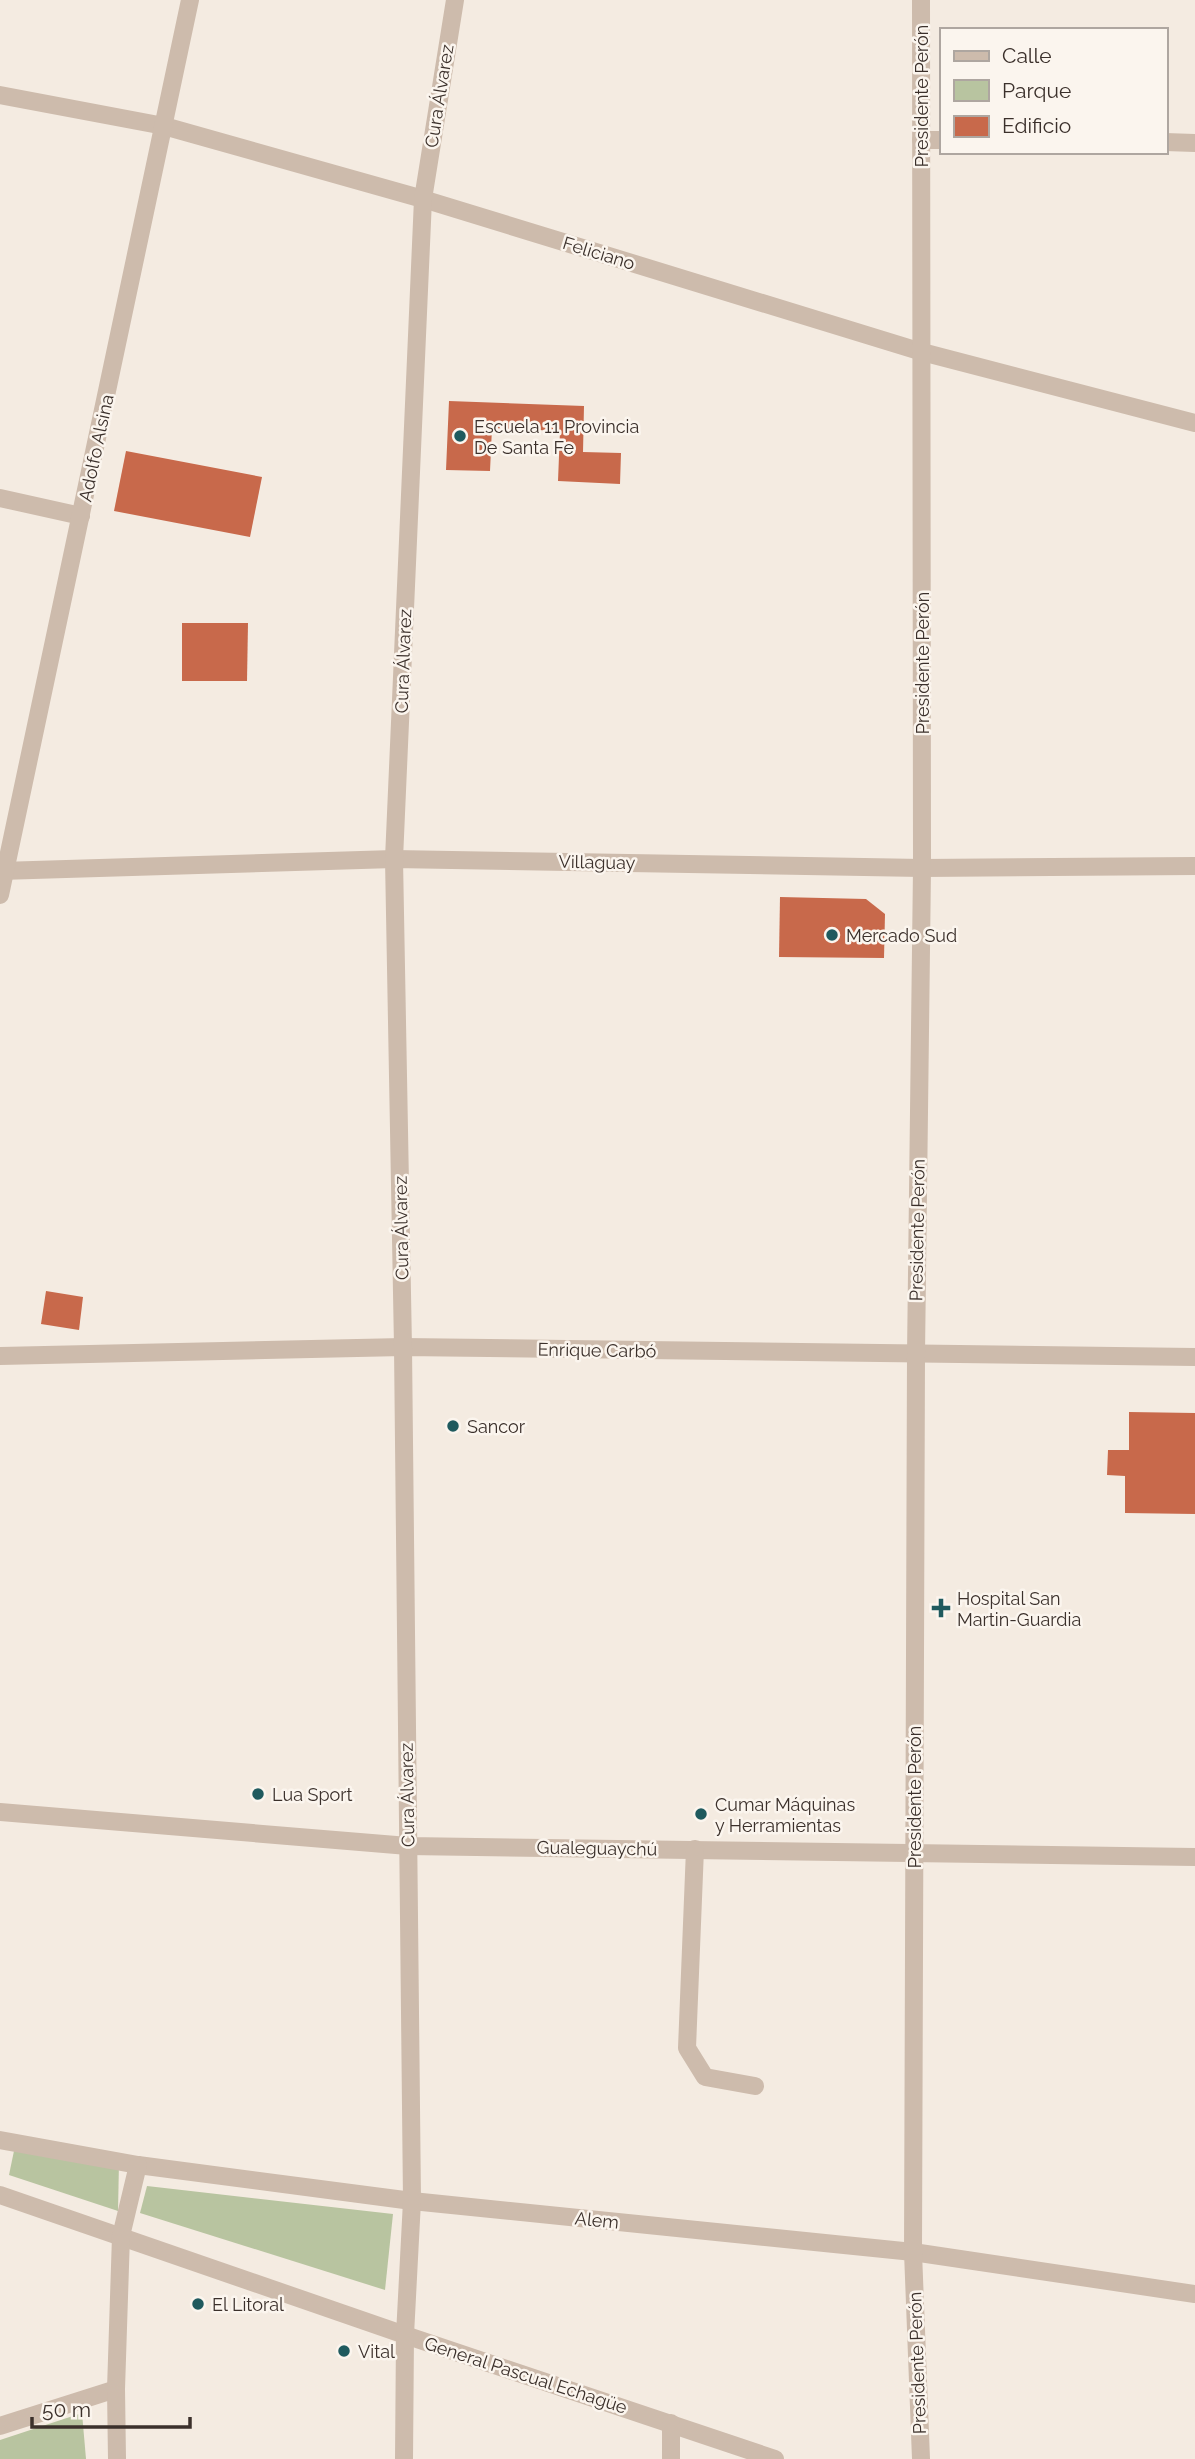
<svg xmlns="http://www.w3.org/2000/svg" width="1195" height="2459" font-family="Raleway,sans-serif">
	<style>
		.green { fill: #b8c4a0 }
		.building { fill: #c8694b }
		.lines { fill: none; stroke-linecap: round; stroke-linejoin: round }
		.minor { stroke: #cdbbac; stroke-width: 18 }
		.poi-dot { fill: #1f5a5e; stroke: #fbf5ee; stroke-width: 2.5 }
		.labels { text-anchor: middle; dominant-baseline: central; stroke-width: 5; stroke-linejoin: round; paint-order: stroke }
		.street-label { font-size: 18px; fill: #3b302b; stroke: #fbf5ee }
		.poi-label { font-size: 18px; fill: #3b302b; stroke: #fbf5ee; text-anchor: start }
	</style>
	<rect width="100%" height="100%" fill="#f4ebe1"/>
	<g class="green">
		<path d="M15,2146l104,16 -1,49 -109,-36z"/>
		<path d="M147,2186l246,28 -8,76 -245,-77z"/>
		<path d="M82,2413l4,46h-86v-19z"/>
	</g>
	<g class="building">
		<path d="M449,401l135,5 -1,46 38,1 -1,31 -62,-3 2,-50 -68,-3 -2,43 -44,-1z"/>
		<path d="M126,451l136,26 -12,60 -136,-26z"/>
		<path d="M182,623h66l-1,58h-65z"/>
		<path d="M780,897l86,2 19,15 -1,44 -105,-1z"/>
		<path d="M46,1291l37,6 -4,33 -38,-6z"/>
		<path d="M1129,1412l66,1v101l-70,-1v-37l-18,-1 1,-25h21z"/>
	</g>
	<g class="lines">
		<g class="minor">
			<path d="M0,95l164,31 259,73 499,153 273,71"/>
			<path d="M921,140h20"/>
			<path d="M1165,142l30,1"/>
			<path d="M0,498l81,18"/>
			<path d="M0,871l394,-12 528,9 273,-2"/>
			<path d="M0,895l190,-895"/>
			<path d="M0,1356l403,-9 792,10"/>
			<path d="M0,1812l408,34 787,11"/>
			<path d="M695,1849l-8,199 18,29 50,9"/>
			<path d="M0,2140l138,25 274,36 501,51 282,42"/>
			<path d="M0,2195l405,140 370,124"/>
			<path d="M671,2423v36"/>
			<path d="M0,2426l116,-37"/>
			<path d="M117,2459l-1,-70 5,-153 17,-71"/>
			<path d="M404,2459l1,-124 7,-134 -9,-854 -9,-488 29,-660 32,-199"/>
			<path d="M921,2459l-8,-207 3,-897 6,-487 -1,-868"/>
		</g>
	</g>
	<g class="poi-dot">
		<circle cx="460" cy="436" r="7"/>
		<circle cx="832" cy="935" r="7"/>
		<circle cx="453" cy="1426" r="7"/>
		<path d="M937.5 1597.5h7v7h7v7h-7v7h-7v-7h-7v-7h7z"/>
		<circle cx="258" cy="1794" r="7"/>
		<circle cx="701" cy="1814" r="7"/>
		<circle cx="198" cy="2304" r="7"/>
		<circle cx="344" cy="2351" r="7"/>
	</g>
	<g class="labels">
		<g class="street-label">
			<text transform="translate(439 96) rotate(-81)">Cura Álvarez</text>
			<text transform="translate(921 96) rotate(-90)">Presidente Perón</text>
			<text transform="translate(599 253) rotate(17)">Feliciano</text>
			<text transform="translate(96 448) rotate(-78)">Adolfo Alsina</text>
			<text transform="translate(403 661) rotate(-88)">Cura Álvarez</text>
			<text transform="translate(922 663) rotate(-90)">Presidente Perón</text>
			<text transform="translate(597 862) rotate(1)">Villaguay</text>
			<text transform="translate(401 1228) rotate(-91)">Cura Álvarez</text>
			<text transform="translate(917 1230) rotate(-89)">Presidente Perón</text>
			<text transform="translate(597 1350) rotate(1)">Enrique Carbó</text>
			<text transform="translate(407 1795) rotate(-91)">Cura Álvarez</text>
			<text transform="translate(914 1797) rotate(-90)">Presidente Perón</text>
			<text transform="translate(597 1848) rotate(1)">Gualeguaychú</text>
			<text transform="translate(597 2220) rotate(6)">Alem</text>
			<text transform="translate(917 2363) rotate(-92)">Presidente Perón</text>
			<text transform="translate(526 2375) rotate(18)">General Pascual Echagüe</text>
		</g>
		<g class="poi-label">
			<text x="474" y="426">Escuela 11 Provincia<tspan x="474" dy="21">De Santa Fe</tspan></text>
			<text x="846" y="935">Mercado Sud</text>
			<text x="467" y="1426">Sancor</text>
			<text x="957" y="1598">Hospital San<tspan x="957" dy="21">Martin-Guardia</tspan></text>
			<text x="272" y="1794">Lua Sport</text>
			<text x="715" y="1804">Cumar Máquinas<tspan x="715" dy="21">y Herramientas</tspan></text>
			<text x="212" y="2304">El Litoral</text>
			<text x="358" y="2351">Vital</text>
		</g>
	</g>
	<rect x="940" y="28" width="228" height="126" fill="#fbf5ee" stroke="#aea6a0" stroke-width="2"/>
	<rect x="954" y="51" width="35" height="10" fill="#cdbbac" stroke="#aea6a0" stroke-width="2"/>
	<text x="1002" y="63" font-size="21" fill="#3b302b">Calle</text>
	<rect x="954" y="80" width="35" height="21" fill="#b8c4a0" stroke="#aea6a0" stroke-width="2"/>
	<text x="1002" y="98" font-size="21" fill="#3b302b">Parque</text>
	<rect x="954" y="116" width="35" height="21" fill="#c8694b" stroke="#aea6a0" stroke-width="2"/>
	<text x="1002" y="133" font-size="21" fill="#3b302b">Edificio</text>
	<path d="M32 2417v10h158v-10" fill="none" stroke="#3b302b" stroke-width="3.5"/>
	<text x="42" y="2417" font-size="21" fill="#3b302b" stroke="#fbf5ee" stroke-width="5" paint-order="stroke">50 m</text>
</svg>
